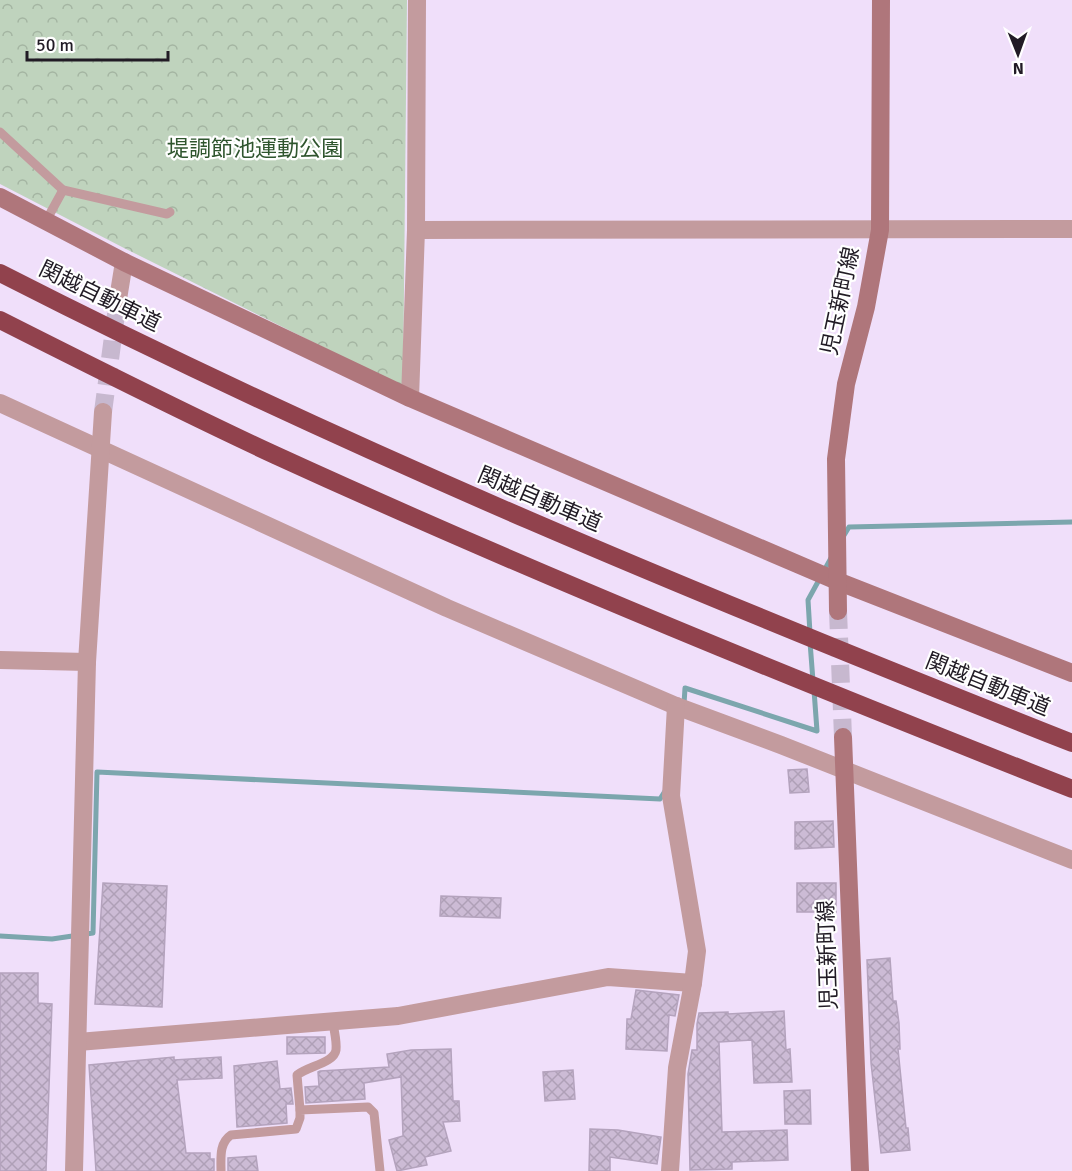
<svg xmlns="http://www.w3.org/2000/svg" width="1072" height="1171" font-family="Signika,'Noto Sans JP',sans-serif">
	<style>
		.forest { fill: url(#forest-crowns) }
		.lines { fill: none; stroke-linecap: round; stroke-linejoin: round }
		.stream { stroke: #7ca6ad; stroke-width: 5 }
		.building { fill: url(#building-cross-hatch); stroke: #b4a3bd; stroke-width: 1.5 }
		.street-tunnel { stroke: #c7b8cf; stroke-width: 18; stroke-dasharray: 18 9; stroke-linecap: butt }
		.secondary-tunnel { stroke: #c7b8cf; stroke-width: 18; stroke-dasharray: 18 9; stroke-linecap: butt }
		.lane { stroke: #c39b9e; stroke-width: 9 }
		.street { stroke: #c39b9e; stroke-width: 18 }
		.secondary { stroke: #af767b; stroke-width: 18 }
		.highway { stroke: #91424d; stroke-width: 18 }
		.labels { text-anchor: middle; dominant-baseline: central; stroke-width: 4.5; stroke-linejoin: round; paint-order: stroke }
		.park-label { font-size: 22px; fill: #2f552e; stroke: #fff }
		.street-label { font-size: 22px; fill: #211b25; stroke: #fff }
	</style>
	<defs>
		<pattern id="forest-crowns" width="20" height="18" patternUnits="userSpaceOnUse" patternTransform="scale(1.5)"><rect width="20" height="18" fill="#bfd3bd"/><path d="M2 6a3 3 0 1 1 6 0M12 15a3 3 0 1 1 6 0" fill="none" stroke="#a4b5a2"/></pattern>
		<pattern id="building-cross-hatch" width="8" height="8" patternUnits="userSpaceOnUse" patternTransform="scale(1.5)"><rect width="8" height="8" fill="#ccbbd5"/><path d="M0 0l8 8M0 8l8-8" fill="none" stroke="#afa0b7"/></pattern>
	</defs>
	<rect width="100%" height="100%" fill="#f0dffa"/>
	<path class="forest" d="M0,0h407l-4,387 -279,-139 -124,-64z"/>
	<g class="lines">
		<g class="stream">
			<path d="M843,537l6,-10 223,-5"/>
			<path d="M810,633l-2,-33 23,-42"/>
			<path d="M810,642l3,39"/>
			<path d="M684,704l1,-16 132,43 -3,-41"/>
			<path d="M0,936l52,3 41,-6 4,-161 563,27 5,-8"/>
		</g>
	</g>
	<g class="building">
		<path d="M807,769l2,23 -19,1 -2,-23z"/>
		<path d="M833,821l1,26 -39,2v-27z"/>
		<path d="M103,883l64,3 -5,121 -67,-3z"/>
		<rect x="797" y="883" width="39" height="29"/>
		<path d="M441,896l60,2 -1,20 -60,-2z"/>
		<path d="M890,958l3,43h3l3,22 1,26h-2l8,79h2l2,22 -29,3 -10,-90 -4,-103z"/>
		<path d="M0,973h38v30l14,1 -6,167h-46z"/>
		<path d="M636,990l43,5 -4,21 -6,-1 -2,36 -41,-2 1,-30h4z"/>
		<path d="M784,1011l2,39 4,-1 2,33 -38,1 -2,-43 -33,2 3,90 65,-2 1,30 -56,2v7l-42,1 -2,-96 4,-24h5v-26l2,-11 29,-1v2z"/>
		<path d="M287,1037h38v16l-38,1z"/>
		<path d="M451,1049l2,52h6l1,20 -17,1 8,29 -26,6 2,8 -30,6 -8,-31 14,-4 -2,-59 -37,6 1,16 -59,4 -1,-16 14,-1 -1,-14 2,-1 69,-4 -2,-13 24,-4z"/>
		<path d="M174,1057v3l47,-3 1,21 -45,2 9,73h24v6h4v12h-118l-7,-106z"/>
		<path d="M277,1061l3,28 11,-1 2,16h-7l1,19 -50,4 -3,-61z"/>
		<path d="M573,1070l2,29 -30,2 -2,-29z"/>
		<path d="M810,1090l1,34h-26l-1,-33z"/>
		<path d="M590,1129l28,1 43,7 -4,27 -47,-7v14h-21z"/>
		<path d="M256,1156l2,15h-30v-13z"/>
	</g>
	<g class="lines">
		<path class="street-tunnel" d="M103,412l15,-113"/>
		<path class="secondary-tunnel" d="M838,611l5,126"/>
		<g class="lane">
			<path d="M0,132l63,58 104,24 3,-2"/>
			<path d="M46,221l17,-31"/>
			<path d="M300,1110l-3,-35c11,-9 37,-12 39,-25 1,-9 -2,-19 -3,-28"/>
			<path d="M221,1171c0,-13 -2,-28 10,-36l65,-6 4,-11v-8l68,-3 6,6 6,58"/>
		</g>
		<g class="street">
			<path d="M416,230l656,-1"/>
			<path d="M118,299l6,-37"/>
			<path d="M410,398l6,-168 1,-230"/>
			<path d="M0,403l447,205 229,98 105,39 291,115"/>
			<path d="M0,660l87,2"/>
			<path d="M78,1042l320,-26 210,-39 85,6"/>
			<path d="M74,1171l13,-509 16,-250"/>
			<path d="M670,1171l7,-103 16,-85 4,-32 -26,-155 5,-90"/>
		</g>
		<g class="secondary">
			<path d="M0,197l124,65 286,136 427,183 235,92"/>
			<path d="M838,611l-2,-152 10,-75 20,-77 14,-77 1,-230"/>
			<path d="M843,737l17,434"/>
		</g>
		<g class="highway">
			<path d="M0,273c348,178 709,326 1072,470"/>
			<path d="M0,320c91,46 182,92 275,135 262,120 529,228 797,334"/>
		</g>
	</g>
	<g class="labels">
		<g class="park-label">
			<text x="255" y="148">堤調節池運動公園</text>
		</g>
		<g class="street-label">
			<text transform="translate(100 296) rotate(26)">関越自動車道</text>
			<text transform="translate(840 301) rotate(-78)">児玉新町線</text>
			<text transform="translate(540 499) rotate(23)">関越自動車道</text>
			<text transform="translate(988 684) rotate(22)">関越自動車道</text>
			<text transform="translate(827 955) rotate(-92)">児玉新町線</text>
		</g>
	</g>
	<g transform="translate(1018 54) rotate(179)" stroke="#ffffff" stroke-width="4.5" paint-order="stroke">
	<path d="M0-4.5L10 22L0 15L-10 22Z" fill="#211b25"/>
	<text y="-9" font-size="16" font-weight="bold" text-anchor="middle" fill="#211b25">N</text>
	</g>
	<path d="M27 51v9h141v-9" fill="none" stroke="#211b25" stroke-width="3"/>
	<text x="36" y="51" font-size="18" fill="#211b25" stroke="#ffffff" stroke-width="4.5" paint-order="stroke">50 m</text>
</svg>
